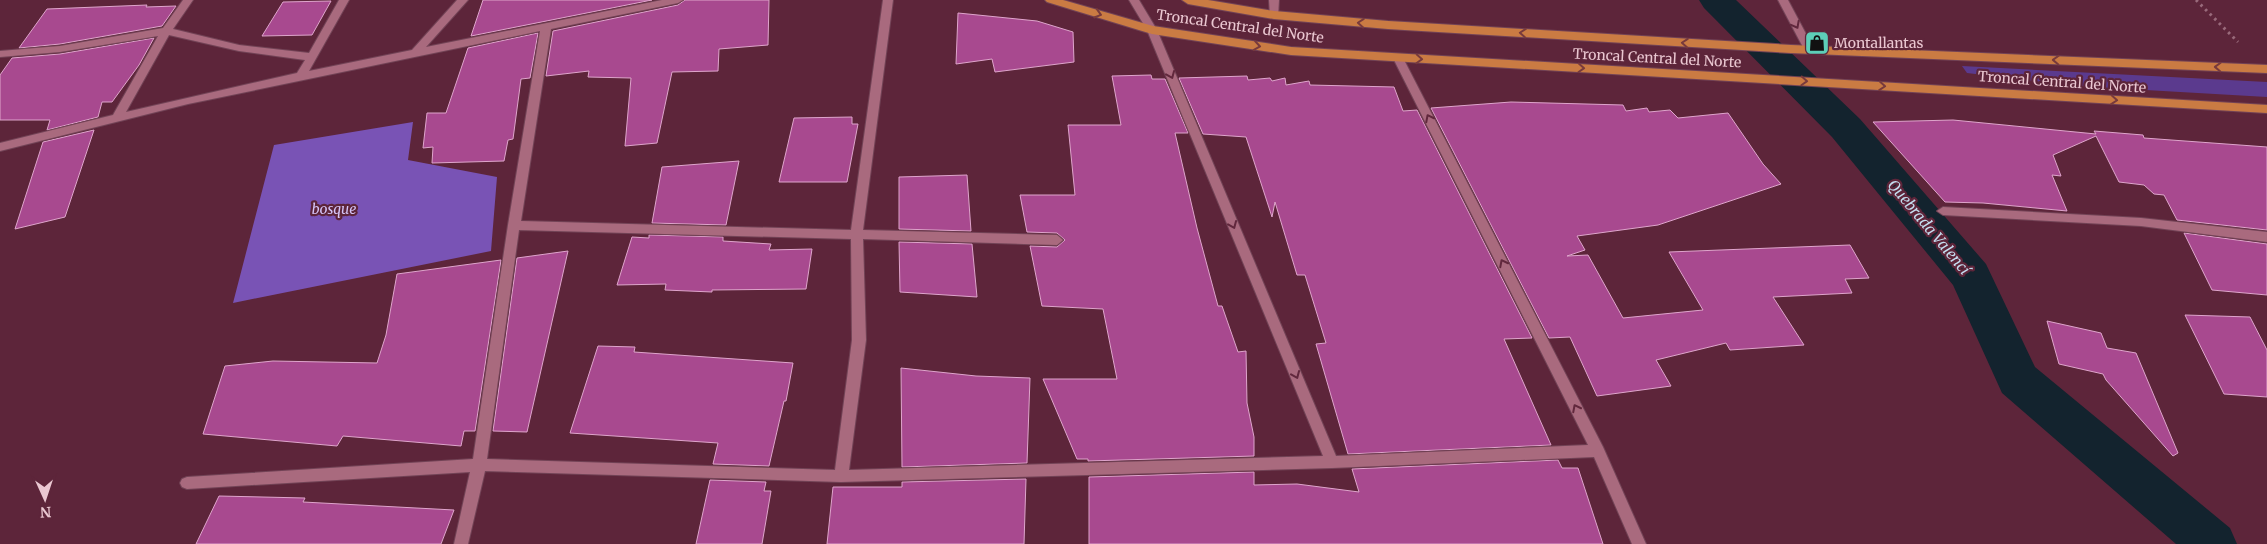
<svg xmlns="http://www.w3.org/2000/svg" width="2267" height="544" font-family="Merriweather,serif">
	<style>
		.green { fill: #5b3a8e }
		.forest { fill: #7953b5 }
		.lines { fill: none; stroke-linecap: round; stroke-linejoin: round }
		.canal { fill: #13232e; fill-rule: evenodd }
		.building { fill: #a8498f; stroke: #dfa5cc }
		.minor-casing { stroke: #724356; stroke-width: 2 }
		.trunk-casing { stroke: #724356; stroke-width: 2 }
		.path { stroke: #996a7b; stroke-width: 3; stroke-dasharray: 2.5 4; stroke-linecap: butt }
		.minor { fill: #a96a7e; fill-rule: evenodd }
		.trunk { fill: #ca7b43; fill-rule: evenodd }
		.oneway { stroke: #783a3c }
		.oneway2 { stroke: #61283d }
		.labels { text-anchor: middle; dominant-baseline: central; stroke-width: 4.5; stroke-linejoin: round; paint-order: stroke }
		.street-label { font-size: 14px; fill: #eac7d1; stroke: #5d253a }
		.poi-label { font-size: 14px; fill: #eac7d1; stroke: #5d253a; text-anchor: start }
		.park-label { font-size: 14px; font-style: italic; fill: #d5c5f8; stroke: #5d253a }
		.water-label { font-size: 15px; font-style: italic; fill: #c4ddef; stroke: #5d253a }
	</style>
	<rect width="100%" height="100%" fill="#5d253a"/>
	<path class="green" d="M1962,66l305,16v15l-191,-11 -109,-13z"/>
	<path class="forest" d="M413,122l-5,38 89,17 -6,74 -258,52 41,-158z"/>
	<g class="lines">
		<path class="canal" d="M1699,0h37l124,119 126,145 49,103 195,161 7,16h-61l-174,-151 -49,-108 -121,-148 -128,-129z"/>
	</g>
	<g class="building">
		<path d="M483,0h169l-181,36z"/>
		<path d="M685,0h84l-1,45 -49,4 -1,22 -46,1 -15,71 -32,3 6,-68 -43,-1 1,-6 -43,5 7,-45 125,-26z"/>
		<path d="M331,1l-19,34 -50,1 21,-34z"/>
		<path d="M147,5l-1,2 30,-1 -14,20 -102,18 -41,4 28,-39z"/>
		<path d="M958,13l79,8 36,11 1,30 -79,10 -3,-13 -36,5z"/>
		<path d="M538,33l-8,45 -9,1 -8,60 -5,1 -4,21 -72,2 1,-16 -10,1 4,-35h19l22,-65z"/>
		<path d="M154,38l-15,27 -27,37h-10l-4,15 -51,13 3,-10h-50v-45l12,-17 48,-4z"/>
		<path d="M1151,75l1,4h13l23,54h-13l22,95 21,78h4l16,46 8,-1 1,52 7,34v19l-166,5v-2h-11l-34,-80h74l-14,-70 -61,-3 -12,-60 27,1 8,-7 -8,-7 -30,-1 -7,-37h55l-7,-70h53l-9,-49z"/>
		<path d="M1247,76l1,4 22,-2 2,3 13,-3 1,7 23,-4 1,4 84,2 9,24 14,-1 115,228 -28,1 47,106 -203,9 -32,-110 10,-1 -21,-68h-8l-22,-73 -3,15 -26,-80 -43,-3 -24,-56z"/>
		<path d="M1511,102l112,3 3,6 21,-3 2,4 21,-2 8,8 50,-5 35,51 18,20 -123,41 -81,11 8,14 -18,6 21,-1 35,63 80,-8 -34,-58 181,-7 19,33 -24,1 7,14 -79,4 31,48 -74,5 -4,-7 -70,17 15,26 -74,10 -27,-59 -21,1 -118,-230z"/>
		<path d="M852,117v7h6l-11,58h-68l15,-64z"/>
		<path d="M1953,120l143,14 -2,-3 49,4 1,3 123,9v83l-90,-10 -13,-25 -10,-1 -10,-9 -25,-3 -23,-46 -43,19 8,21 -9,-1 15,36 -84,-8 -38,-1 -72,-80z"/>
		<path d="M94,130l-29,87 -50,12 28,-87z"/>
		<path d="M739,161l-13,64 -74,-2 10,-56z"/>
		<path d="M967,175l4,56 -72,-2v-52z"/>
		<path d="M2184,233l83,11v51l-55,-5z"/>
		<path d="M649,235l74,2v4l48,3 -2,6 43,-1 -6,40 -94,1v2l-47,-2 1,-6 -49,1 15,-48 17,1z"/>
		<path d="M899,242l73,2 5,53 -77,-5z"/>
		<path d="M568,251l-41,181 -34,-1 24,-173z"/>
		<path d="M501,260l-26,171h-11l-3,15 -118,-10 -6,10 -134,-12 22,-68 48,-5 104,2 9,-28 11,-61z"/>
		<path d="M2185,315l65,2 17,33v47l-43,-3z"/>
		<path d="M2047,321l54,12 6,15 29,5 42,100 -5,3 -67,-76 -3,-6 -44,-10z"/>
		<path d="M598,346l37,1 -1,5 159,11 -7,38h-2l-15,65 -56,-2 5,-21 -148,-10z"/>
		<path d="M901,368l75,8 54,2 -3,85 -125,4z"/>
		<path d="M1558,460l4,8h16l25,76h-514v-67l165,-5v13l43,-1 62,8 -7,-23z"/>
		<path d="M1026,479l-2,65h-197l6,-57h69v-5z"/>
		<path d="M710,480l56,2 -2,9h7l-9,53h-66z"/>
		<path d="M219,496l86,2 -2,4 151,8 -13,34h-245z"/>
	</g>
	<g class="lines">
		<defs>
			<g id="minor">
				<path d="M183,0h10l-20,29 66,16 70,8 30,-53h10l-40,71 103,-21 45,-50h11l-42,47 236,-47h21l-5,3 -127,26 -30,192 330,9 32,-230h10l-30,230 194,5 6,5 -6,5 -194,-6 3,101 -17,130 474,-14 -176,-426 -18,-30h10l18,30 179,426 252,-11 -195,-387 1,-2h8l201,391 43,97h-14l-38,-87 -262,11 -491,14 -356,-11 -17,73h-14l16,-72 -283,17 -5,-2 -2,-4 2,-4 5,-2 286,-18 35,-234 32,-194 -352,73 -188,47v-8l113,-28 45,-79 -98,16 -60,5v-6l60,-5 103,-18zM169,35l70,16 66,9 -8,13 -171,39zM519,230l332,9 1,101 -17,130 -348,-11z"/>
				<path d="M1269,0h10l-1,17h-8z"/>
				<path d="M1778,0h10l26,49 -1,2h-8z"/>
				<path d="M1943,207l198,11 126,14v10l-126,-16 -198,-11 -6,-4z"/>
			</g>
			<g id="trunk">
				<path d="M1045,0h18l90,26 138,21 976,58v8l-976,-58 -139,-21 -105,-32z"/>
				<path d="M1182,0h26l66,11 114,10 403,24 476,20v8l-476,-20 -403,-24 -114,-10 -86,-15z"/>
			</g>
		</defs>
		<use href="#minor" class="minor-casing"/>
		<use href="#trunk" class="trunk-casing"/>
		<path class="path" d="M2196,0l42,42"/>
		<use href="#minor" class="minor"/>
		<use href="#trunk" class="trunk"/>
	</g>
	<defs><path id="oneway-chevron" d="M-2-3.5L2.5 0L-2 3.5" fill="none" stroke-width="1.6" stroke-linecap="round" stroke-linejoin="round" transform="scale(1.25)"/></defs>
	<g class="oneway">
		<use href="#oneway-chevron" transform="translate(1098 14) rotate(17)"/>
		<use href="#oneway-chevron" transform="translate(1361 23) rotate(-175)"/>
		<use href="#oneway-chevron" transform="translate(1523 33) rotate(-176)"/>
		<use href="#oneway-chevron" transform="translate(1685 43) rotate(-176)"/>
		<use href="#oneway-chevron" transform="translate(1257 46) rotate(9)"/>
		<use href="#oneway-chevron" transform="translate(1419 59) rotate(3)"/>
		<use href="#oneway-chevron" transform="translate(2056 60) rotate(-178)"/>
		<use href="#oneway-chevron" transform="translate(2218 67) rotate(-178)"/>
		<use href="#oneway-chevron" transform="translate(1581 68) rotate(3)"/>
		<use href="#oneway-chevron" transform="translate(1804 81) rotate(3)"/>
		<use href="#oneway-chevron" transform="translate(1882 86) rotate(4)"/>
		<use href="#oneway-chevron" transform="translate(2114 100) rotate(4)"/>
	</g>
	<g class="oneway2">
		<use href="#oneway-chevron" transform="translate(1796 25) rotate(62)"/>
		<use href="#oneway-chevron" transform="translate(1171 75) rotate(67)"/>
		<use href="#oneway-chevron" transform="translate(1429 118) rotate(-117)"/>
		<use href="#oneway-chevron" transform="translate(1233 225) rotate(67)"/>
		<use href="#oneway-chevron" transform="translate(1503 263) rotate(-117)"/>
		<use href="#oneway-chevron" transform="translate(1296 375) rotate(67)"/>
		<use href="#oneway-chevron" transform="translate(1576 408) rotate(-117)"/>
	</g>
	<defs>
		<symbol id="shop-square" viewBox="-11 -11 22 22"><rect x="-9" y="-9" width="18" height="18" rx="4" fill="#5dceb8" stroke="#5d253a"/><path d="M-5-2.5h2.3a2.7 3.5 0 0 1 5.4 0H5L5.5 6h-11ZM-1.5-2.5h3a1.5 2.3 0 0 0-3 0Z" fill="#111"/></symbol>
	</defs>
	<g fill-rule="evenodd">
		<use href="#shop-square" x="1803" y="29" width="28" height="28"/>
	</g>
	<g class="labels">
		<g class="street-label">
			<text transform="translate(1240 26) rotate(8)">Troncal Central del Norte</text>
			<text transform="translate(1657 58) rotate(3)">Troncal Central del Norte</text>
			<text transform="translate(2062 82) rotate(4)">Troncal Central del Norte</text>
		</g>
		<g class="poi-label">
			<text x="1834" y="43">Montallantas</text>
		</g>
		<g class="park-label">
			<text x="334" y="209">bosque</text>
		</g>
		<g class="water-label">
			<text transform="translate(1929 227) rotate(50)">Quebrada Valencí</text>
		</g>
	</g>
	<g transform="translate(45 499) rotate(177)" stroke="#5d253a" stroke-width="4" paint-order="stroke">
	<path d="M0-4L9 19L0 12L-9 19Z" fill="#eac7d1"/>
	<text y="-8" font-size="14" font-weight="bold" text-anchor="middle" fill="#eac7d1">N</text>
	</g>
</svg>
